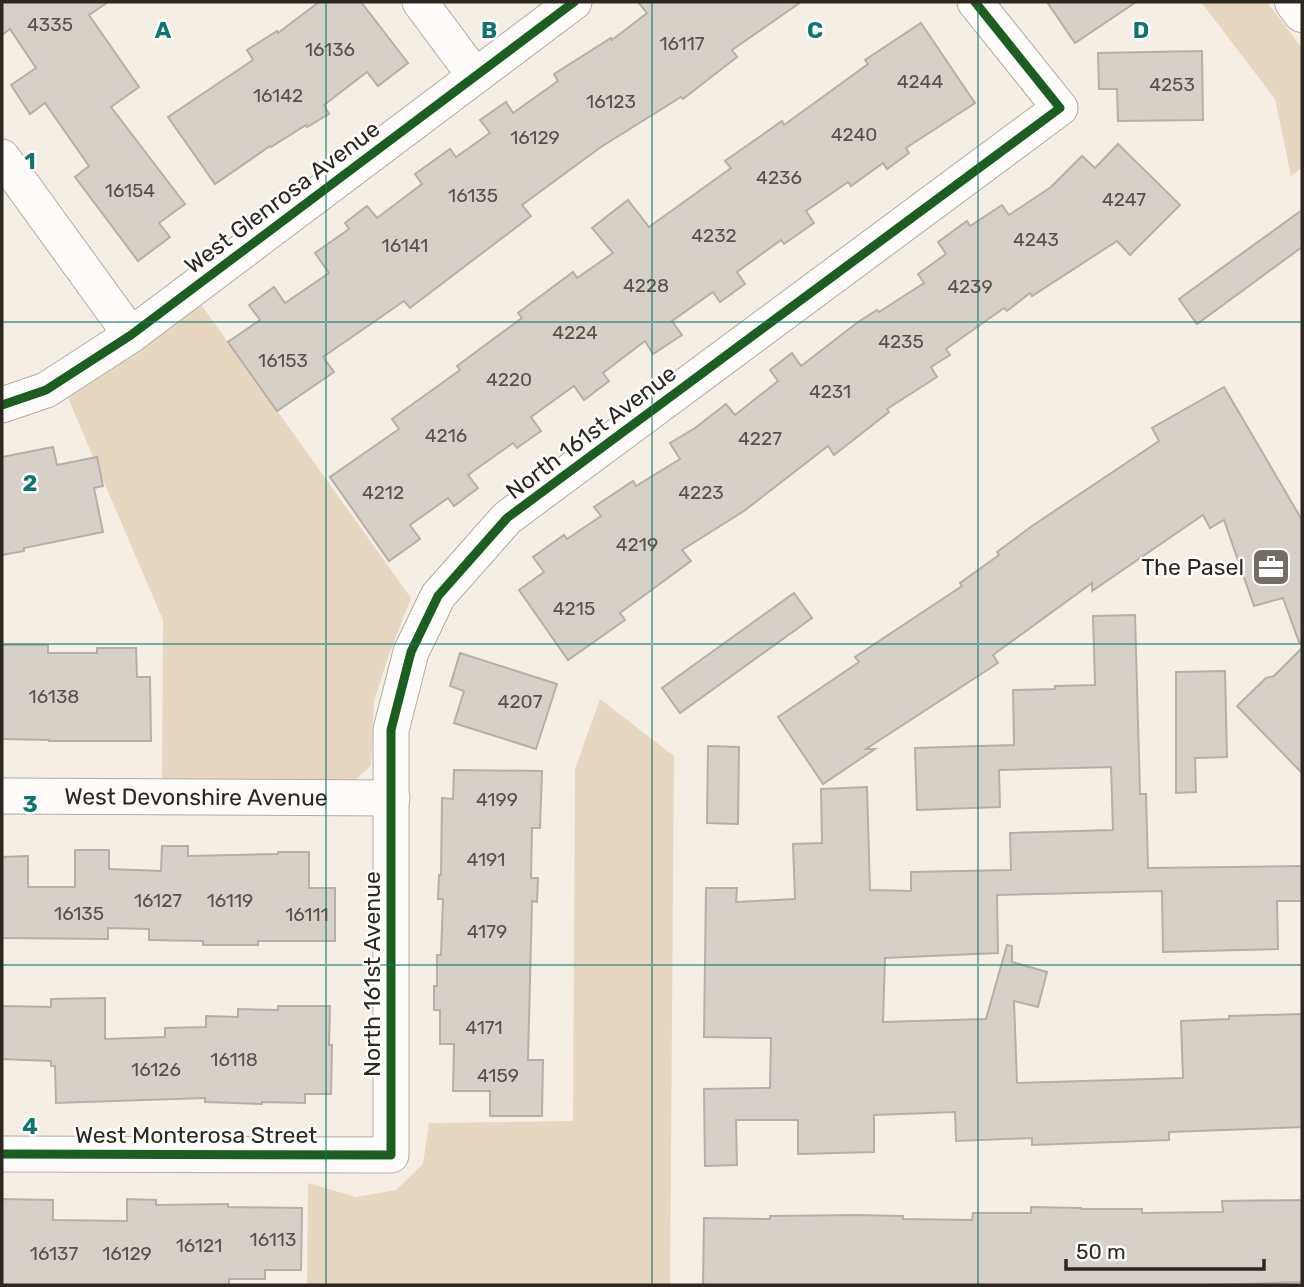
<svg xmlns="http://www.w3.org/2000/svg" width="1304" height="1287" font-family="Rubik,sans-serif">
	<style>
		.green { fill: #e7d7c1 }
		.building { fill: #d6d0c8; stroke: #b4afa8; stroke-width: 2 }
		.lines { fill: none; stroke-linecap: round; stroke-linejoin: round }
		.minor-casing { stroke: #b0aba3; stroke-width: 37 }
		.major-casing { stroke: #b0aba3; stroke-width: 40 }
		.minor { stroke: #fefcfb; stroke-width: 35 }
		.major { stroke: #fefcfb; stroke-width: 38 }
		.cycleway-casing { stroke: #fefefe; stroke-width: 13 }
		.cycleway { stroke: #1b5e20; stroke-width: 9 }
		.grid { fill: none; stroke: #0f766e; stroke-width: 2; stroke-opacity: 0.55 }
		.labels { text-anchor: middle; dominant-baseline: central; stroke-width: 5; stroke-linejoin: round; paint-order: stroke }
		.number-label { font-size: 19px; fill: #56524b }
		.street-label { font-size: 23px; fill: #2c2821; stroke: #fefefe }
		.poi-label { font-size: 23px; fill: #2c2821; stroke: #fefefe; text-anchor: end }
		.grid-label { font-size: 23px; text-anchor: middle; font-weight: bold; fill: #0f766e; stroke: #fefefe; stroke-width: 5; stroke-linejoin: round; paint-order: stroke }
	</style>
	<rect width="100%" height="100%" fill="#f5eee4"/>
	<g class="green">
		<path d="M1201,2h66l35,46v120l-11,8 -16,-77z"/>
		<path d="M200,303l211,295 -23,60 -14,43 -3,65 -18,16 -191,-3 1,-159 -95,-222z"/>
		<path d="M600,699l74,57 -4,529h-363l1,-102 48,14 40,-7 27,-26 6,-41 144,-2 2,-352z"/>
	</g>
	<g class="building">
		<path d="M2,2h106l-19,13 50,72 -28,20 74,97 -26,19 11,14 -32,24 -63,-84 14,-11 -44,-63 -15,11 -19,-29 25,-17 -26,-39 -8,6z"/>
		<path d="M319,2h42l47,61 -30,23 -11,-14 -43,33 5,9 -22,13 -1,-2 -35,22 -1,-1 -55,38 -47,-67 85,-57 -6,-10 30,-19 1,2z"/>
		<path d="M638,2h163l-69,48 5,7 -54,42 -2,-2 -80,50 -79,58 9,11 -121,92 -6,-7 -81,56 11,15 -57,39 -49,-69 32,-22 -11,-15 25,-18 11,16 44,-30 -14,-20 34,-24 -4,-6 22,-17 10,12 45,-34 -7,-10 35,-25 6,8 34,-24 -10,-13 26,-18 7,11 45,-32 -4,-7 57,-36 1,2 35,-27z"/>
		<path d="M1047,2h89l-61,41z"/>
		<path d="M921,23l54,80 -69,45 3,5 -22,16 -4,-6 -32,23 -3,-4 -42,29 8,12 -30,21 -3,-4 -44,32 8,12 -25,18 -7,-10 -41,29 10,14 -29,19 -8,-13 -42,32 6,8 -25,19 -10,-14 -43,31 10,14 -24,17 -4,-5 -45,32 10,13 -24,18 -6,-8 -38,27 10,14 -31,22 -59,-84 69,-48 -7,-10 68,-49 -3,-4 65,-48 -4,-5 55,-41 4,6 36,-25 -21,-25 36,-28 21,27 82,-59 -6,-7 57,-40 2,4 84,-61 -3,-4z"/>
		<path d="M1202,51l1,69 -85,1 -1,-32h-18l-1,-36z"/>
		<path d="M1118,144l62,61 -50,50 -13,-14 -85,55 -2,-3 -23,18 -3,-3 -58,41 4,6 -19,12 6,10 -50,32 2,3 -55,43 -6,-9 -84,65 -62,39 9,11 -71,52 5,7 -57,40 -49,-70 25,-18 -11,-15 31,-22 3,4 34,-23 -7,-9 39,-26 3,5 44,-27 -10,-16 25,-15 31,-24 9,11 43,-34 -8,-11 22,-17 9,13 57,-44 19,-12 2,2 45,-29 -6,-9 28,-20 -8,-12 29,-21 3,5 32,-21 7,10 42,-28 31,-31 13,12z"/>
		<path d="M1302,210v37l-105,77 -18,-25z"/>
		<path d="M1224,387l78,133v122h-3l-16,-44 -29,8 -30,-86 -14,8 -7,-13 -111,76v-8l-99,72 5,8 -132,86h9l-52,35 -45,-67 81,-55 -4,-5 107,-71 -2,-3 39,-28 -2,-3 35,-26 127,-85 -7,-13z"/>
		<path d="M53,447l4,18 40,-8 6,29 -9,2 9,44 -79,16v3l-22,4v-98z"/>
		<path d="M794,593l18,25 -132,95 -18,-25z"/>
		<path d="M1135,615l5,179h6l2,74 154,-2v35h-25l1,48 -115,3 -1,-61 -165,4 1,58 -113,5 -2,64 103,-3 21,-74 5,1v16l35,10 -9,35 -24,-6 3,82 166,-5 -2,-57 48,-2v-3l73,-2v113l-133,5v8l-137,5v-7l-76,3 -1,-29 -81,3v37l-76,2v-34h-62l1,45 -32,1 -1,-77 66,-1 1,-50 -67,-1 2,-149h31l-1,14 59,-3 -2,-55 29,-1 -1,-54 46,-2 3,103 41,1v-19l100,-2 -1,-37 103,-3 -2,-63 -112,3 1,37 -83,3 -2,-62 99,-3 -1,-55 42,-1v-3l40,-1 -2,-69z"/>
		<path d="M2,645h46v8h49v-5h39l1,29h13l1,64h-102v-1l-47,-1z"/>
		<path d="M1302,648v125l-65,-67 29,-28 8,-2z"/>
		<path d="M460,653l97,31 -21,65 -82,-26 10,-32 -14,-5z"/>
		<path d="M1225,671l2,86 -32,1 1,34 -20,1v-121z"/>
		<path d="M708,746l31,1 -1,77 -31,-1z"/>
		<path d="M454,770l88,1 -2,57h-8l-1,50h7l-1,24 -5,-1 -4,159h15l-1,56h-52v-25h-37l1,-47h-14v-34h-6v-24h3v-31h4l2,-56h-5l1,-24h2l1,-77 11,1z"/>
		<path d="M162,846h26v10l90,-2v-2h31v36h26v53h-77v4h-55v-4l-54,-1v-11l-41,-1v11l-106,-1v-81l26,-1v31h47v-37h34v19l52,2z"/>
		<path d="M105,998v41l60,-2v-9l41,-1v-11l32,1v-8l40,1v-4h52l-1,39h3l-1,49h-26v9l-43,-1v2l-57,-2v-4l-149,5 -1,-37h-4v-5l-49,-2v-53l49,1v-8z"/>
		<path d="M2,1199l51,1v20l74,1v-22l29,1v5l72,-1v3l74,1 -1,62h-36v9h-36v6h-227z"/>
		<path d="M1302,1200v82l-91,3h-508l1,-67 66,1v-3l86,-1 47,1v3l69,1 1,-7h58v-6l50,1v1h61v4l81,-1 -1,-11z"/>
	</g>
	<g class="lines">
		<defs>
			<g id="minor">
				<path d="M420,2l55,74"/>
				<path d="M2,157l129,178"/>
				<path d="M2,405l44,-15 85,-55 443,-333"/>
				<path id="s1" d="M2,796l390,2"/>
				<path d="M2,1154l389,1v-425l20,-78 27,-56 69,-78 553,-410 -85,-106"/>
			</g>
			<path id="major" d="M1294,2l8,11"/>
		</defs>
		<use href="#minor" class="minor-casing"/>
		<use href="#major" class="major-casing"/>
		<use href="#minor" class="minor"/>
		<use href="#major" class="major"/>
		<defs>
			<g id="cycleway">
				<path d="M2,405l44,-15 85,-55 443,-333"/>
				<path d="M2,1154l389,1v-425l20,-78 27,-56 69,-78 553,-410 -85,-106"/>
			</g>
		</defs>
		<use href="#cycleway" class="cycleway-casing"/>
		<use href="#cycleway" class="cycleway"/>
	</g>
	<path class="grid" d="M326,2v1283M652,2v1283M978,2v1283M2,322h1300M2,644h1300M2,965h1300"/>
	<defs>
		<symbol id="office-square" viewBox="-11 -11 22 22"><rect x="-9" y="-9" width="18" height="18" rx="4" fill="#726d65" stroke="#fefefe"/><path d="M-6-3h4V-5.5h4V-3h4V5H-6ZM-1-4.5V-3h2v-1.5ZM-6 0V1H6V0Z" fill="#fff"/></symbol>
	</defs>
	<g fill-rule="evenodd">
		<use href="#office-square" x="1249" y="545" width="44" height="44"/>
	</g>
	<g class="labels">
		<g class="number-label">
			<text x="50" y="24">4335</text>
			<text x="682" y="43">16117</text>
			<text x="330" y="49">16136</text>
			<text x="920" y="81">4244</text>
			<text x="1172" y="84">4253</text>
			<text x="278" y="95">16142</text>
			<text x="611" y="101">16123</text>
			<text x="854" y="134">4240</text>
			<text x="535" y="137">16129</text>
			<text x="779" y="177">4236</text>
			<text x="130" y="190">16154</text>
			<text x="473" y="195">16135</text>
			<text x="1124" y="199">4247</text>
			<text x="714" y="235">4232</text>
			<text x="1036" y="239">4243</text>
			<text x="405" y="245">16141</text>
			<text x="646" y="285">4228</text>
			<text x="970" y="286">4239</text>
			<text x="575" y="332">4224</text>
			<text x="901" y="341">4235</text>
			<text x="283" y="360">16153</text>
			<text x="509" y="379">4220</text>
			<text x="830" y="391">4231</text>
			<text x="446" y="435">4216</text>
			<text x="760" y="438">4227</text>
			<text x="383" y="492">4212</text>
			<text x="701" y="492">4223</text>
			<text x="637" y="544">4219</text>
			<text x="574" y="608">4215</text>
			<text x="54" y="696">16138</text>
			<text x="520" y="701">4207</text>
			<text x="497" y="799">4199</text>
			<text x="486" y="859">4191</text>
			<text x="158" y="900">16127</text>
			<text x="230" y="900">16119</text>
			<text x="79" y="913">16135</text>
			<text x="307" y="914">16111</text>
			<text x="487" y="931">4179</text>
			<text x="484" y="1027">4171</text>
			<text x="234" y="1059">16118</text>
			<text x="156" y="1069">16126</text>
			<text x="498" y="1075">4159</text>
			<text x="273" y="1239">16113</text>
			<text x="199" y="1245">16121</text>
			<text x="54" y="1253">16137</text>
			<text x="127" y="1253">16129</text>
		</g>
		<g class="street-label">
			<text transform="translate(282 197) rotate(-37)">West Glenrosa Avenue</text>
			<text transform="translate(591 432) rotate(-37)">North 161st Avenue</text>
			<text stroke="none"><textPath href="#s1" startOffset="194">West Devonshire Avenue</textPath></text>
			<text transform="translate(372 974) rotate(-90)">North 161st Avenue</text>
			<text x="196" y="1135">West Monterosa Street</text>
		</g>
		<g class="poi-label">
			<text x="1244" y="567">The Pasel</text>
		</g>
	</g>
	<g class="grid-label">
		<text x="163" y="38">A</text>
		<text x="489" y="38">B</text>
		<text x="815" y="38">C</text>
		<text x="1141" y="38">D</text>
		<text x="30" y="169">1</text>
		<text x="30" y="491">2</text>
		<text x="30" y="812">3</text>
		<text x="30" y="1134">4</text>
	</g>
	<rect width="1304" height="1287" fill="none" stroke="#2c2821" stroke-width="7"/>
	<path d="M1066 1259v10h198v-10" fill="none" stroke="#2c2821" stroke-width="3.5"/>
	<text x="1076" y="1259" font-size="21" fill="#2c2821" stroke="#fefefe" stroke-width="5" paint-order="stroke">50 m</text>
</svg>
